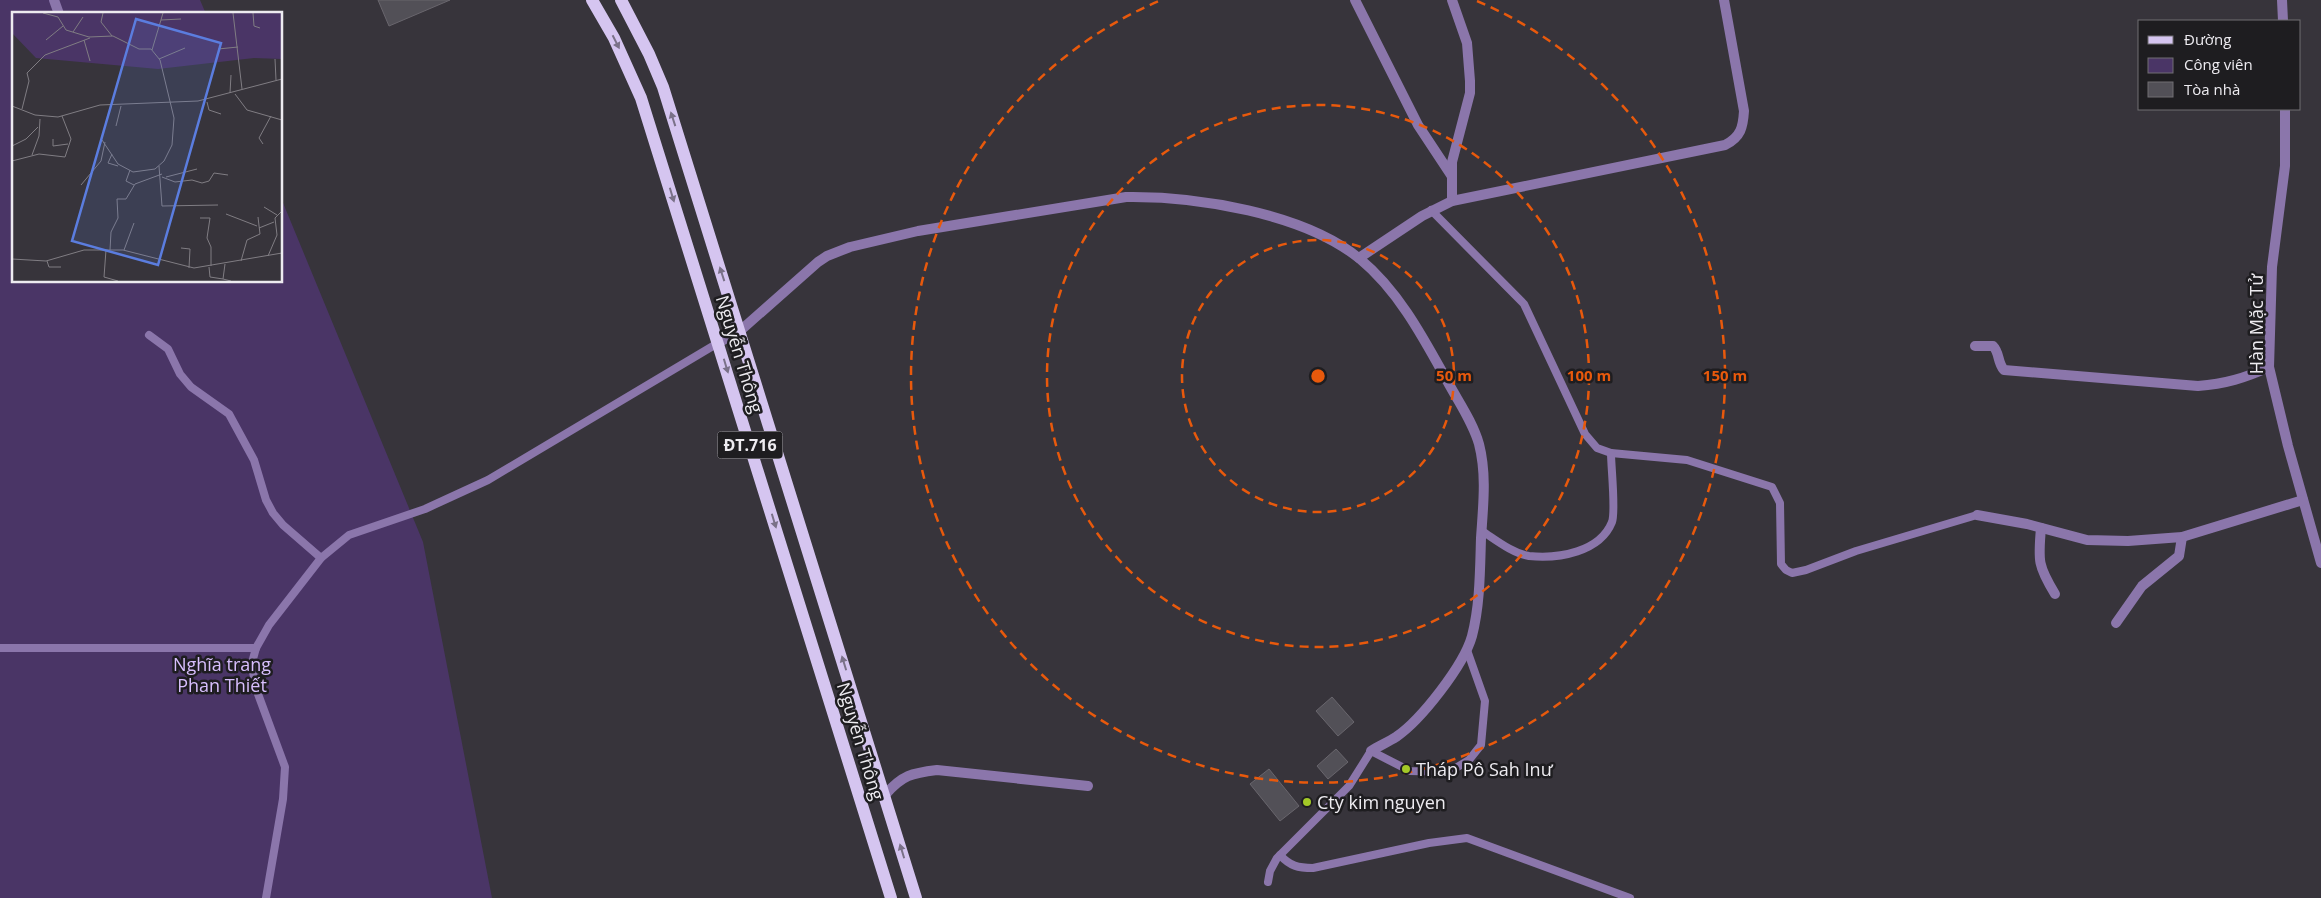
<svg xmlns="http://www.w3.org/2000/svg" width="2321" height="898" font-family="'Open Sans',sans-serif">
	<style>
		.green { fill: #4a3566 }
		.building { fill: #525057; stroke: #69666d }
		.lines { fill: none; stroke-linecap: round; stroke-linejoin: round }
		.lane { stroke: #8b76ab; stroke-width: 8 }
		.street { stroke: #8b76ab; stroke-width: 10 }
		.primary { stroke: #d5c5f0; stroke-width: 12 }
		.oneway { fill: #7a7188 }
		.ring { fill: none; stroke: #e8590c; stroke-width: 2.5; stroke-dasharray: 9 6 }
		.poi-dot { fill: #a3c927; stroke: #1e1d20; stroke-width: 2 }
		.labels { text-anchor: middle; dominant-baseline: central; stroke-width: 5; stroke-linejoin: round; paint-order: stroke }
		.shield { fill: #1e1d20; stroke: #afadb2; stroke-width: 1 }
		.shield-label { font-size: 16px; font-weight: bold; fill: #edebf0 }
		.street-label { font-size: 18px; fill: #edebf0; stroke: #1e1d20 }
		.park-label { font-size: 18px; fill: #d8bffe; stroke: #1e1d20 }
		.poi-label { font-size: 18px; fill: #edebf0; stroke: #1e1d20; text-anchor: start }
		.inset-road { fill: none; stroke: #807d83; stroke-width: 1 }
		.view { fill: #5b7ddf; fill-opacity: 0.15; stroke: #5b7ddf; stroke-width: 2.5 }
		.inset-edge { fill: none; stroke: #edebf0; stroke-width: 2.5 }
		.centre { fill: #e8590c; stroke: #1e1d20; stroke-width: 2.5 }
		.ring-label { font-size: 15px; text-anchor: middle; font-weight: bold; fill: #e8590c; stroke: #1e1d20; stroke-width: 5; stroke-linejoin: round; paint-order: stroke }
	</style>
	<rect width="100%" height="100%" fill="#37343b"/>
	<path class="green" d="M0,0h200l6,14h-192v267h267v-83l142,344 69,356h-492z"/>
	<g class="building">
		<path d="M378,0h72l-61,26z"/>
		<path d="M1332,697l22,25 -16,14 -22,-25z"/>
		<path d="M1336,749l12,13 -20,17 -11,-13z"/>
		<path d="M1269,769l30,37 -19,15 -30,-37z"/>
	</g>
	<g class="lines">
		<g class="lane">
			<path d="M1431,210l93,94 61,130 12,14 14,5 76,7 85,27 8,16 1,61 5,6 6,3 14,-3 50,-19 121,-36"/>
			<path d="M149,335l19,14 12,25 11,13 38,27 25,46 12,40 7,13 10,12 38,33"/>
			<path d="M1482,531c14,9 30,22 47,25 30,3 71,-4 83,-34 4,-11 -1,-55 -1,-69"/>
			<path d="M0,648h256"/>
			<path d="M1280,855c10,11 18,13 33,13l116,-25 38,-5 163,60"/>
			<path d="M1268,882l2,-11 7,-13 72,-72 22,-35 39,20 39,1 20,-12 12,-15 4,-44 -18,-51"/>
			<path d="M266,898l17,-99 2,-32 -27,-73 -6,-26 1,-9 3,-11 13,-23 52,-67 28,-23 76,-26 63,-29 230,-137"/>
		</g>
		<g class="street">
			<path d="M54,0l5,14"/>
			<path d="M1355,0l63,125 33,50"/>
			<path d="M2282,0l1,21"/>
			<path d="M2285,109v57l-13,101 -3,100 19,79 33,117"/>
			<path d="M1452,201v-39l18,-69v-12l-3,-38 -15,-43"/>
			<path d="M1359,258l63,-42 30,-15 273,-56c16,-8 18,-18 19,-34l-20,-111"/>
			<path d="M718,343l23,-13 77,-68 9,-6 23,-9 68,-16 208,-34c70,-1 178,16 234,62 40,33 65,82 90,127 10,18 23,37 29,58 8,31 4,63 2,94 -1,33 -1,67 -9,98 -8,29 -51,84 -76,101 -8,5 -17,9 -25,14"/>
			<path d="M1975,346h18c7,7 4,16 11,24l194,16c27,-2 47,-8 71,-19"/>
			<path d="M1977,515l50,9 60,16 41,1 54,-4 121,-37"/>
			<path d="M2041,528c-3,33 -3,38 14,66"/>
			<path d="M2116,623l26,-37 37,-30 3,-19"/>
			<path d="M885,795c17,-20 27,-22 52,-25l151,16"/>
		</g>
		<g class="primary">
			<path d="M592,0l22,38 27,60 250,800"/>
			<path d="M621,0l28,54 14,33 253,811"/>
		</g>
	</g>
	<defs><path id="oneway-solid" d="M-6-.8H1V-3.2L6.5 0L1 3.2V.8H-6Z" transform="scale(1.25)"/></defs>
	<g class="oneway">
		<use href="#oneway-solid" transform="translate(616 42) rotate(63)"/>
		<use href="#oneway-solid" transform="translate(673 119) rotate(-108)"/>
		<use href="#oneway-solid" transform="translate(672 195) rotate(73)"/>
		<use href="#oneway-solid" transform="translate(722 274) rotate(-108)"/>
		<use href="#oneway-solid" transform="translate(726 366) rotate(73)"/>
		<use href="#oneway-solid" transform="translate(774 521) rotate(73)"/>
		<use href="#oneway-solid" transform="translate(844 663) rotate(-107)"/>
		<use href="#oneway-solid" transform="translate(902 851) rotate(-107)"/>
	</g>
	<g class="ring">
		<circle cx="1318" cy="376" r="136"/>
		<circle cx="1318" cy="376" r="271"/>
		<path d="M1477 1A407 407 0 1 1 1159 1"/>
	</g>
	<g class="poi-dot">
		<circle cx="1406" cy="769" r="5"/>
		<circle cx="1307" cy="802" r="5"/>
	</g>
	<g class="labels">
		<rect class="shield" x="717.5" y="431.5" width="65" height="27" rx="4"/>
		<g class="shield-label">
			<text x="750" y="445">ĐT.716</text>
		</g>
		<g class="street-label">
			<text transform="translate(2256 324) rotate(-90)">Hàn Mặc Tử</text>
			<text transform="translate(740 354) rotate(73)">Nguyễn Thông</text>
			<text transform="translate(861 741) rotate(73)">Nguyễn Thông</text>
		</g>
		<g class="park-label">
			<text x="222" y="664">Nghĩa trang<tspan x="222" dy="21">Phan Thiết</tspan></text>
		</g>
		<g class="poi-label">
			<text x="1416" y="769">Tháp Pô Sah Inư</text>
			<text x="1317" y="802">Cty kim nguyen</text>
		</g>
	</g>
	<g transform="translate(12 12)">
		<rect width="270" height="270" fill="#37343b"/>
		<path d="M0,1h270v46l-28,-1 -96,11 -122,-11 -24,-25z" fill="#4a3566"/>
		<path class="inset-road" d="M31,1l15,4 8,13 23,7 24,-1 26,13h12l9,11 14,58 -2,27 -8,16 -9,8 -22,3 -15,-8 -16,-24M91,1l-2,9 11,14M221,1l9,76M241,1l1,13 6,2M149,8l20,-1M61,20l10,-15M34,28l17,-14M72,28l6,21M206,37l20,-2M140,38l11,-37M147,47l26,-11M263,47l1,21M218,81l1,-18M223,82l12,16 35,10M195,90l2,8 12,4M0,94l23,9 23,2 42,-12 98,-4 84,-22M10,97l7,-28 -2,-8 18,-18 45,-17M104,114l5,-20M41,127v7l15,-2M251,132l-4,-6 12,-22M0,134l14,-7 12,-12M100,142l-4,9 10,3M20,143l7,-19 1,-17M0,149l27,-7 26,3 6,-18 -9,-23M147,154l3,40 56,-1M118,158l-4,11 8,4M150,165l13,5 17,-2 10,3 7,-2 5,-8 14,2M154,165l31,-8M69,173l20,-24 4,-19M252,195l13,8M214,202l31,12M188,206h10l-3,20 4,9v19M247,216l15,-6M169,236l9,1 -1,19M94,238l-2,27 14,4M98,238l1,-18 7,-14 -1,-19h9l9,-15 27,-10M112,238l10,-27M256,244l9,-21 -2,-17 7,-7M0,247l34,2 38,-11h39l71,18 88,-15M35,249l2,6h12M229,249l6,-21 13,-6 -2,-17M213,252l-2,15 8,2M197,255l1,10 13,2"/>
		<path class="view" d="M124,7l85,24 -63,222 -86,-24z"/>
		<rect width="270" height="270" class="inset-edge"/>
	</g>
	<circle cx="1318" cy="376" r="8" class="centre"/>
	<g class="ring-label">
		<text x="1454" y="381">50 m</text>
		<text x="1589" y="381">100 m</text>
		<text x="1725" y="381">150 m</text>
	</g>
	<rect x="2138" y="20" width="162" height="90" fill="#1e1d20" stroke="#716f73"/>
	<rect x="2148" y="36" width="25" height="8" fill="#d5c5f0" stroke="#716f73"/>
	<text x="2184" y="45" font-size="15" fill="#edebf0">Đường</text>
	<rect x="2148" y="58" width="25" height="15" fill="#4a3566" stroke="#716f73"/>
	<text x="2184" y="70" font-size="15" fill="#edebf0">Công viên</text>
	<rect x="2148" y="82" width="25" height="15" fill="#525057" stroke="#716f73"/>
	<text x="2184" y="95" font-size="15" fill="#edebf0">Tòa nhà</text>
</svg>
